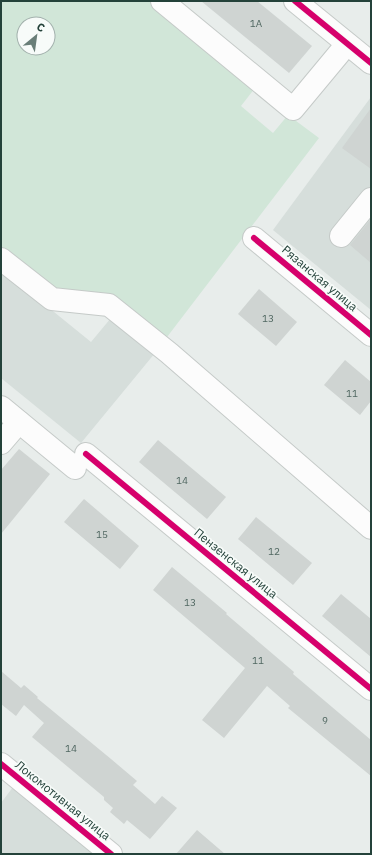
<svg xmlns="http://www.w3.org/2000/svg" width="372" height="855" font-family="'IBM Plex Sans',sans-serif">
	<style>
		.built { fill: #d6dedb }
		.green { fill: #d1e6d8; fill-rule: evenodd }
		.building { fill: #cfd4d2 }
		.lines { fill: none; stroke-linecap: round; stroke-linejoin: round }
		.minor-casing { stroke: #c5cac8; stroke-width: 24 }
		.minor { stroke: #fcfcfc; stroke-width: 22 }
		.cycleway-casing { stroke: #f7fbf9; stroke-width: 8 }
		.cycleway { stroke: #d6006c; stroke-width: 6 }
		.labels { text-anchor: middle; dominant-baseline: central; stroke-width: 3.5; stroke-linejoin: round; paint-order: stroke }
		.number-label { font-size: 10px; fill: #506761 }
		.street-label { font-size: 12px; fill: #24423a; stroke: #f7fbf9 }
	</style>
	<rect width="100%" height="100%" fill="#e8edeb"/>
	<g class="built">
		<path d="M371,97v213l-98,-80z"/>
		<path d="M1,269l90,73 20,-24 44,35 -74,90 -80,-65z"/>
		<path d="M13,787l81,67h-93v-51z"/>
	</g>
	<path class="green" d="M1,1h149l105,87 -14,18 32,27 15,-18 31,23 -155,203 -111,-49 -52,-39zM24,24h24v24h-24z"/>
	<g class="building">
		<path d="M201,1h56l55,45 -23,27z"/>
		<path d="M371,108v61l-29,-21z"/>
		<path d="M371,219v44l-21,-18z"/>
		<path d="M259,289l38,33 -21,24 -38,-32z"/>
		<path d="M345,360l26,22v19l-11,14 -36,-30z"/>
		<path d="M158,440l68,57 -19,22 -68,-57z"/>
		<path d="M19,449l31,25 -49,60v-64z"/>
		<path d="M84,499l55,47 -19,23 -56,-47z"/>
		<path d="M256,517l56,46 -19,22 -55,-46z"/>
		<path d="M172,567l55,46 -1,1 68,58 -1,2 78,66v36l-83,-68 2,-2 -23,-20 -43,52 -22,-18 43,-52 -92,-78z"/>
		<path d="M341,594l30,25v38l-49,-41z"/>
		<path d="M1,671l20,17 3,-3 14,12 -1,1 74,61 26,22 -4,4 22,19 7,-8 15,12 -27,31 -23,-19 -3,4 -14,-12 3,-4 -9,-8v-3l-72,-60 12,-14 -20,-18 -8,11 -15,-12z"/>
		<path d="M197,830l28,24h-49z"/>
	</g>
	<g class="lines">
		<defs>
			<g id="minor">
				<path d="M162,1l131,108 54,-65"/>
				<path d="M295,1l76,62"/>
				<path d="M341,236l30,-37"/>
				<path d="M254,238l117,97"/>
				<path d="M1,259l51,40 57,6 60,48 202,175"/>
				<path d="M1,407l74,61"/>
				<path d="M1,443l18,-21"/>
				<path d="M86,454l285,235"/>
				<path d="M1,764l110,90"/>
			</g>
		</defs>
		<use href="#minor" class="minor-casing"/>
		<use href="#minor" class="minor"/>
		<defs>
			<g id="cycleway">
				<path d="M295,1l76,62"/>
				<path d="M254,238l117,97"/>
				<path d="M86,454l285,235"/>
				<path d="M1,764l110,90"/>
			</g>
		</defs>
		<use href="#cycleway" class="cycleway-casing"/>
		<use href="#cycleway" class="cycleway"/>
	</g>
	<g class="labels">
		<g class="number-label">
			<text x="256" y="23">1А</text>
			<text x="268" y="318">13</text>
			<text x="352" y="393">11</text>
			<text x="182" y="480">14</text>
			<text x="102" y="534">15</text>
			<text x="274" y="551">12</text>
			<text x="190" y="602">13</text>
			<text x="258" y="660">11</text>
			<text x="325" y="720">9</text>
			<text x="71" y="748">14</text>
		</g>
		<g class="street-label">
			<text transform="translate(320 278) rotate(40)">Рязанская улица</text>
			<text transform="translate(236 563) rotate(39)">Пензенская улица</text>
			<text transform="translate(63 800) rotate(39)">Локомотивная улица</text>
		</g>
	</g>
	<rect width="372" height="855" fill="none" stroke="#24423a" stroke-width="4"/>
	<g transform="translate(36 36) rotate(29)"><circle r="19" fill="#f7fbf9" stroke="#a3b1ad"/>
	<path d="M0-3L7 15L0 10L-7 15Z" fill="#697e78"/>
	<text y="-6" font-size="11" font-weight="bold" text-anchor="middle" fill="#24423a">С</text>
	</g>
</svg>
